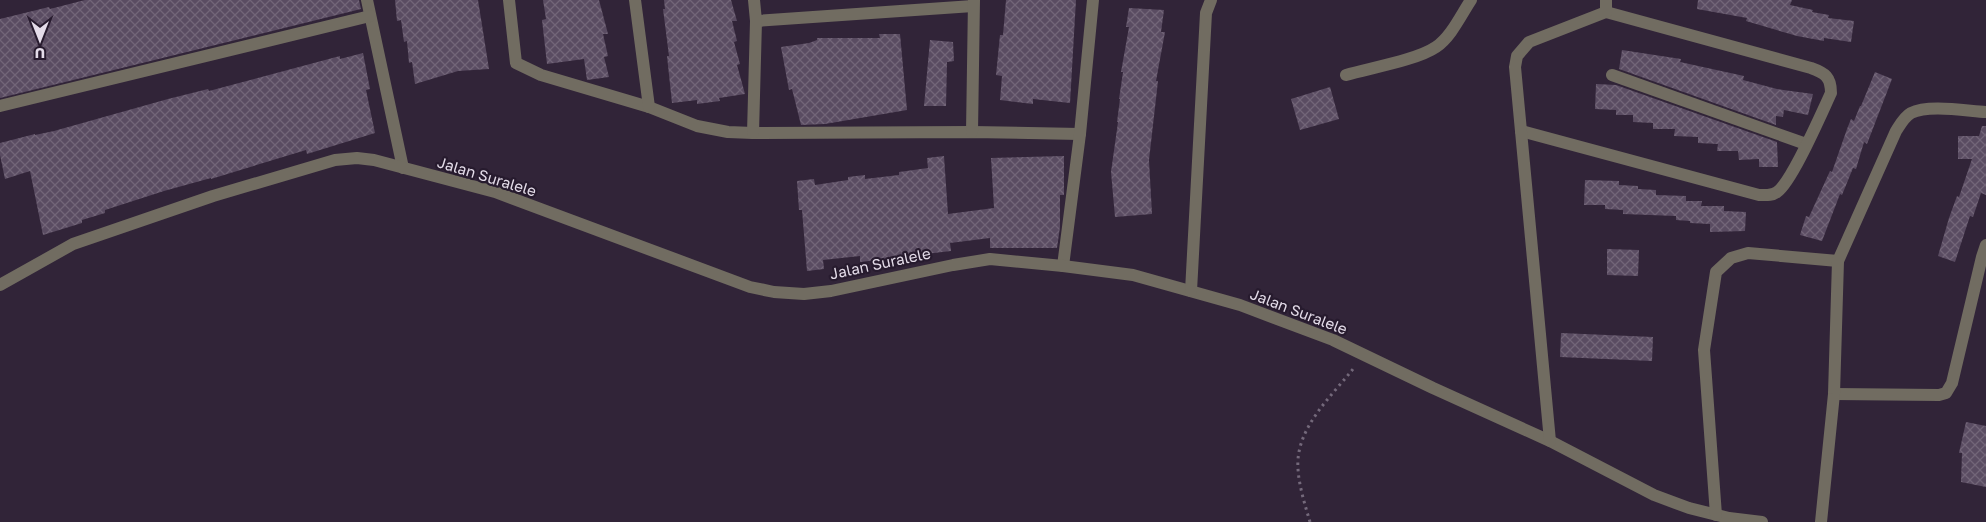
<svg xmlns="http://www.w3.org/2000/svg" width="1986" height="522" font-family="'Golos Text',sans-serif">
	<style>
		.building { fill: url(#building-cross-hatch) }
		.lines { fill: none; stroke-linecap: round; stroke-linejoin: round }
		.path { stroke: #74697b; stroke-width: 3; stroke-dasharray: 2.5 4; stroke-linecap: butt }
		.minor { stroke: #716c61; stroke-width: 12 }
		.labels { text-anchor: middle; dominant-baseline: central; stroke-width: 4.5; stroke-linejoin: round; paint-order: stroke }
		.street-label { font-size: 15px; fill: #e4dce9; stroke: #271b2e }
	</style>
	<defs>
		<pattern id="building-cross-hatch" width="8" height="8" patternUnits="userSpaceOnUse" patternTransform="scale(1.25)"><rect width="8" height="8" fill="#5a4c62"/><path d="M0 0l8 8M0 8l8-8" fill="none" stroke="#726578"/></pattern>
	</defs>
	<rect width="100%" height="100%" fill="#312438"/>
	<g class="building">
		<path d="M85,0h274l2,9 -361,89v-79l49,-12 1,2z"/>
		<path d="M395,0h83l11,69 -31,2 -43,13 -3,-22 -3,1 -2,-22 -3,1 -3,-22 -4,1z"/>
		<path d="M543,0h56l9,34h-5l5,22 -4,1 5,20 -22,3 -3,-21 -37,5 -5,-44 4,-1z"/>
		<path d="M664,0h67l6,21h-5l5,20 -3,1 6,22 -3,1 8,29 -26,4 1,3 -23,3v-4l-25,3 -5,-47h2l-6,-47h2z"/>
		<path d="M1006,0h70l-6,103 -37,-4v5l-33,-4 2,-24 -6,-1 4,-40h3z"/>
		<path d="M1698,0h94l-2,5 23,5 -1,2 17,3 -1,3 26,3 -3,21 -27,-4v3l-27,-5 -51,-15 1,-3 -50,-9z"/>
		<path d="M1129,8l35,2 -3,22h4l-9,49h2l-9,79 3,54 -37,3 -4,-45 7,-50h-1l3,-23h-1l4,-27h-2l8,-45h-3z"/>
		<path d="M879,34h21l7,76 -82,14 -24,1 -9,-36 -3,1 -8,-43 28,-4 8,-3v-2h63z"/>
		<path d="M930,40l23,2 1,19 -7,1 -1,44h-22z"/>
		<path d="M1622,50l59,9 -1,3 64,14 -1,4 34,9 36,5 -5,21 -24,-5 -1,7 -7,-1v9l-157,-56z"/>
		<path d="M363,53l7,36 -4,1 9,43 -68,21 -1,-4 -95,29v-1l-47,13 -59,19v3l-23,7v3l-39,12 -13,-64 -25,8 -5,-24v-12l35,-9v1l19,-4 114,-32 40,-10 1,2 131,-35v3z"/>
		<path d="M1875,72l17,7 -25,65 -3,-2 -8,27 -3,-1 -11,27 -2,-1 -18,47 -22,-6 6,-19 3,1 21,-46 2,1 15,-43 4,-10 3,2 6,-15h1z"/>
		<path d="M1596,84l20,1 161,57 1,25h-19v-8l-20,1 -1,-9h-21l1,-7 -20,-1v-6l-24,-1 1,-7h-22v-6l-20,-1v-7h-17v-5l-21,-1z"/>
		<path d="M1330,87l9,32 -39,11 -9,-31z"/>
		<path d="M1982,126h4v69l-5,-2 -8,24 -3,-1 -15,46 -17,-6 11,-38 8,-22 2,1 13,-38h-14v-23h21z"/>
		<path d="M944,156l4,58 46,-6 -3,-50 73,-2v39h-4v32l-3,21h-67v-10l-40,5 1,8 -17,2 -74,9v-6l-37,4 1,9 -17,2 -5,-61h-3l-2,-29 17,-2 1,6 33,-5v-3l17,-2v4l34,-4v-3l29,-4 -1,-10z"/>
		<path d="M1585,180l34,1v4l19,1v3l18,1v5l30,1v5h16l-1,5h23v5l22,1 -1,19 -35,1v-8l-20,-1v-2l-14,-1v-4l-53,-2v-4l-18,-1v-4h-21z"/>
		<path d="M1607,249l32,1 -1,26 -31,-1z"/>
		<path d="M1561,333l92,4 -1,24 -92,-4z"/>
		<path d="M1966,422l20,4v61l-25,-5 1,-29h-3z"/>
	</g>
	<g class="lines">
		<path class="path" d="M1310,522c-5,-17 -11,-36 -12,-53 -3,-40 32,-71 55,-100"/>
		<g class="minor">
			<path d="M367,0l36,168"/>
			<path d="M509,0l7,63 25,12 108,32 48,19 31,6 25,1 219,-1 108,2"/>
			<path d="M635,0l14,107"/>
			<path d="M756,21l217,-15"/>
			<path d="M1346,75c24,-7 71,-15 90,-28 15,-10 25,-32 35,-47"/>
			<path d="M1612,75l194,69"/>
			<path d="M0,106l370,-90"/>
			<path d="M1521,131l238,64c6,0 13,1 18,-3 15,-10 45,-80 54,-99 0,-16 -6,-20 -20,-25l-205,-56"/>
			<path d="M972,132l2,-132"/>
			<path d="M753,133l3,-112 -2,-21"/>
			<path d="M1063,266l17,-132 13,-134"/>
			<path d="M0,285l73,-41 140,-48 122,-36 22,-2 17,2 121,32 255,95 24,5 30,2 27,-3 122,-26 37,-6 73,7 70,9 107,30 93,35 100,48 117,53 104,54 35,13 40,10 33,4"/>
			<path d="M1191,291l15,-278 5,-13"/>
			<path d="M1834,394l105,1 7,-2 6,-10 30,-126 4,-12"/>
			<path d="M1550,441l-35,-374 2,-11 12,-14 77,-30v-12"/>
			<path d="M1716,515l-12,-165 12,-78 15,-14 17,-5 90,8"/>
			<path d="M1821,522l13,-128 4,-133 58,-130c4,-6 8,-14 15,-18 17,-9 56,-2 75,-1"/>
		</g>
	</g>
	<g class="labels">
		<g class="street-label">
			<text transform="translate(487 176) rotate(17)">Jalan Suralele</text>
			<text transform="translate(880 263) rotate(-12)">Jalan Suralele</text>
			<text transform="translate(1299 311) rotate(21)">Jalan Suralele</text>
		</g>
	</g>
	<g transform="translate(40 40) rotate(180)" stroke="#271b2e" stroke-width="4" paint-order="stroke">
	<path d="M0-4L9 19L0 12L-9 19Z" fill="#e4dce9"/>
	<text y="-8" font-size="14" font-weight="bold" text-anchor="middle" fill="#e4dce9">U</text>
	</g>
</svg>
